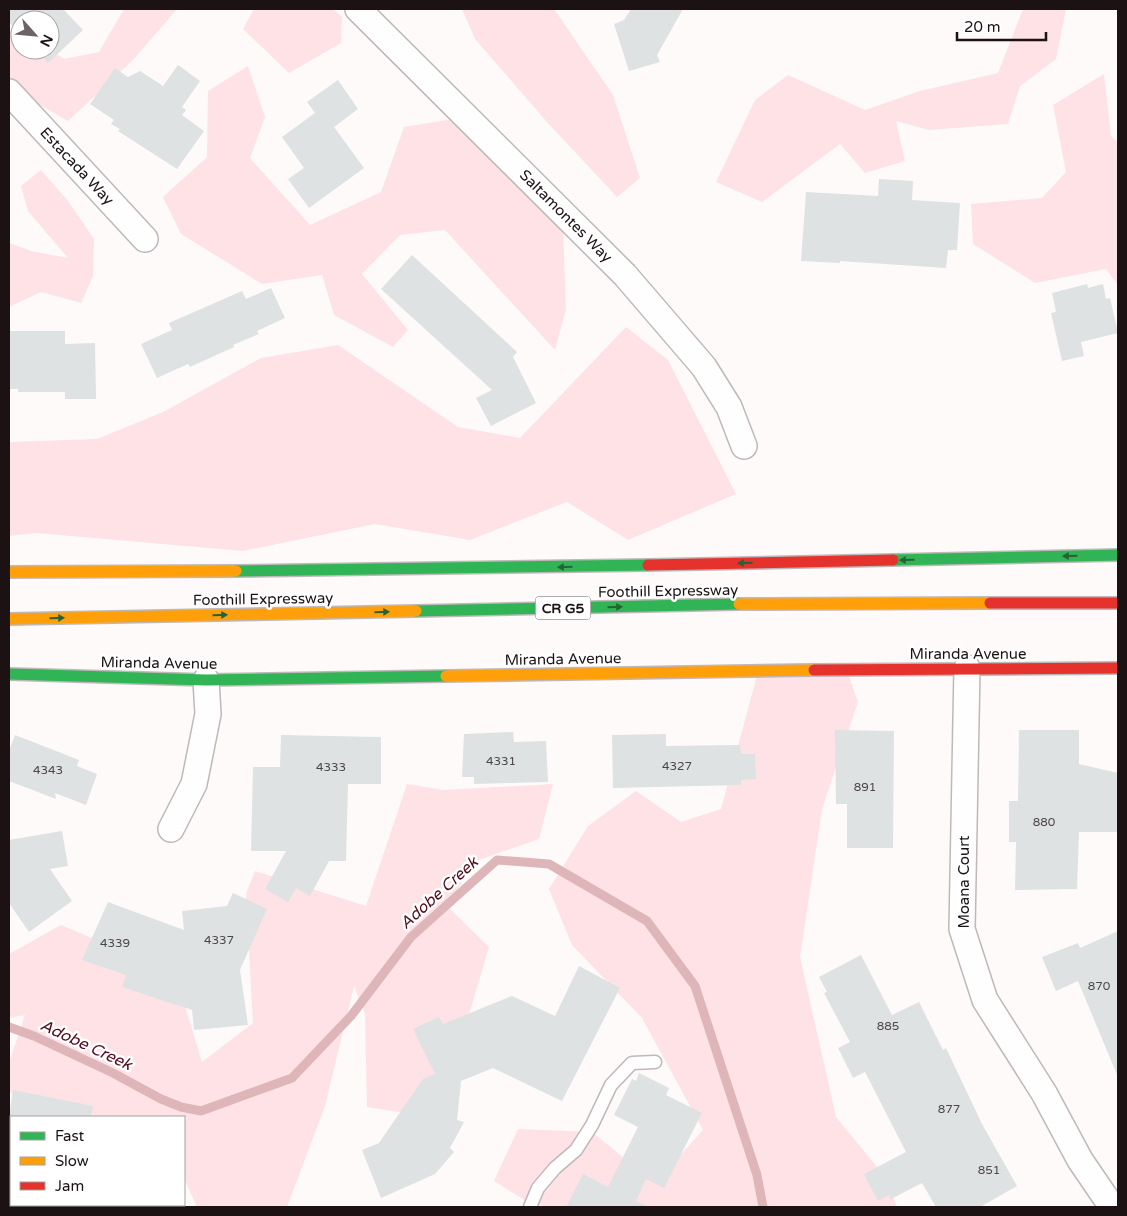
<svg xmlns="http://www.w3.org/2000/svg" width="1127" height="1216" font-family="'Varela Round',sans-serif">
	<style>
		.green { fill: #fee2e5 }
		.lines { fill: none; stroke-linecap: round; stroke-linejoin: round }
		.stream { stroke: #deb5b9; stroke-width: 9 }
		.building { fill: #dee2e2 }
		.lane-casing { stroke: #bfb8b9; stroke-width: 15 }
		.street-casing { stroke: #bfb8b9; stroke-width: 28 }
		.fast-casing { stroke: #bfb8b9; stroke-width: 14 }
		.slow-casing { stroke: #bfb8b9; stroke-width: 14 }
		.jam-casing { stroke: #bfb8b9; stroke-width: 14 }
		.lane { stroke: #fffefe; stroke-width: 12 }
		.street { stroke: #fffefe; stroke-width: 25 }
		.fast { stroke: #30b455; stroke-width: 11 }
		.slow { stroke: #ff9f0a; stroke-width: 11 }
		.jam { stroke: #e5322d; stroke-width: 11 }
		.oneway { fill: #266334 }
		.labels { text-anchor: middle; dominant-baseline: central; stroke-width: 5; stroke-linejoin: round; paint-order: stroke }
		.number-label { font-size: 12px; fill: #4c4647 }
		.shield { fill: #fff; stroke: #60595a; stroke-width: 1 }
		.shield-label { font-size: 14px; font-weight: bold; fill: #1c1213 }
		.street-label { font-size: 15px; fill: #1c1213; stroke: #fff }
		.water-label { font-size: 16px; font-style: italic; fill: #500b1d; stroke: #fff }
	</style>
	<rect width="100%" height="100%" fill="#fefafa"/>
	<g class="green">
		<path d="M124,9h53l-45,52 -64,60 -49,-28 -10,-9v-53l11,3v16h30l14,9 35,-7z"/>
		<path d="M254,9h79l9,8 -1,26 -52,30 -46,-44z"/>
		<path d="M462,9h92l59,86 27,83 -23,19 -70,-75 -72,-83z"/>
		<path d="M1023,9h43l-10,50 -36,27 -12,38 -79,6 -33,-9 9,40 -40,12 -25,-29 -78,58 -46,-20 39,-82 33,-25 77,35 55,-19 78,-18z"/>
		<path d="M248,66l17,51 -15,41 60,67 71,-33 23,-65 49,-8 110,111 3,79 -11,41 -110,-120 -45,5 -38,39 46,56 -15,17 -59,-32 -12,-40 -60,9 -81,-50 -18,-37 44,-40 1,-66z"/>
		<path d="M1104,74l7,62 7,6v143l-12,-16 -71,14 -62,-39 -2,-40 71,-6 24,-26 -13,-67z"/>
		<path d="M41,170l27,31 26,38 -1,37 -12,27 -40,-11 -32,15v-64l22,8 37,7 -40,-47 -7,-25z"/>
		<path d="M626,327l42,33 68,134 -108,46 -61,-38 -97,38 -95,-16 -132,27 -207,-18 -27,3v-94l88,-3 66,-27 98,-54 77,-13 120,82 62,11z"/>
		<path d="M759,668l88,3 11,31 -36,107 -22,148 36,160 50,61 11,29h-348l-20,-4 -35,-22 24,-52 74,3 63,51 48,-53 -61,-112 -70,-73 -23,-56 39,-63 48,-35 45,31 40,-13z"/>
		<path d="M407,784l37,6 109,-6 -14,55 -66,23 -25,45 41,40 -19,64 -53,104 -50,-8 -2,-93 -11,-28 -29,120 -38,101h-90l-13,-29v-61h-155l-20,-27v-27l16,-48 -16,3v-64l52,-29 114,48 27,89 51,-39 -7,-129 9,-23 111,35z"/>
		<path d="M77,1205h77l-2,2h-75z"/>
	</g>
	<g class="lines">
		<path class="stream" d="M9,1027l25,9 79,37 48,26 20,8 20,4 91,-33 59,-62 60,-79 86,-77 52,4 98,57 48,65 62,189 6,32"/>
	</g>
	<g class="building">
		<path d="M9,9h54l20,21 -35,33 -12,-13h14v-30h-30v14l-11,-12z"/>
		<path d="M631,9h52l-26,46 3,7 -31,9 -15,-47 10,-4z"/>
		<path d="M178,65l22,16 -18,26 4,3 -4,5 22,16 -27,38 -59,-38 2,-2 -9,-5 3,-4 -24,-16 25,-36 13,9 12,-6 23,15z"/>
		<path d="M338,80l20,29 -24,18 30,41 -55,40 -21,-29 16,-11 -22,-31 33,-24 -8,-11z"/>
		<path d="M879,179l34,2 -1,19 48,3 -3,47h-9l-2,18 -106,-7v2l-39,-2 5,-69 72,4z"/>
		<path d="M412,255l105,97 -4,5 23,46 -45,23 -15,-28 16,-8 -111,-101z"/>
		<path d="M1087,284l1,4 15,-4 3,15 4,-1 8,35 -37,9 3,14 -22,5 -11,-48 5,-1 -4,-19z"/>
		<path d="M271,288l14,30 -28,13 2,3 -26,11 1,2 -44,20 -2,-3 -31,14 -16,-34 31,-14 -3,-7 73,-32 4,8z"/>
		<path d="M9,331h56v13l30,-1 1,56h-31v-7h-47v-3h-9z"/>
		<path d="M835,730l59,1 -1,117h-46v-44h-11z"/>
		<path d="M1019,730h60v34l39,9v59h-39l-2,57 -62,1 1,-48h-7v-41h9z"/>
		<path d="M513,732l1,10 32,-1 2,41 -74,2v-7h-12l2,-43z"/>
		<path d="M666,734v12l74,-1 1,9h14l1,25 -15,1v5l-128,3 -1,-53z"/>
		<path d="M15,735l64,25 -2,6 20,8 -11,31 -31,-12 1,6 -47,-18v-30z"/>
		<path d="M281,735l100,2v47h-33l-2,77h-17l-19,35 -14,-8 -8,14 -23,-13 21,-38h-35l2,-84h27z"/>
		<path d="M62,831l6,35 -18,3 22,32 -43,31 -20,-29v-63z"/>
		<path d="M233,893l34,16 -27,61 8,55 -54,5 -2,-20 -70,-23 4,-12 -44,-15 26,-58 76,28 -2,-19 45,-5z"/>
		<path d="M1118,931v146l-40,-96 -22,10 -14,-34 36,-14 2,5z"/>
		<path d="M861,955l31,60 27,-13 24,48 3,-2 36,76 35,62 -37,21h-44l-14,-24 -31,16 -2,-4 -11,6 -14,-27 42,-22 -41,-80 -12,6 -15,-30 12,-6 -26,-49 3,-1 -8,-15z"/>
		<path d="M579,966l41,22 -58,113 -69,-33 -32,13 -4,39 7,2 -14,26 4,4 -19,22 -54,24 -19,-48 17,-7 44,-64 12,-5 -22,-45 26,-12 4,7 69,-28 43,20z"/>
		<path d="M639,1073l30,15 -3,7 36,18 -38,75 -18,-9 -10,22 13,6h-83l17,-33 25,13 30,-60 -24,-12 18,-36 4,2z"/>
		<path d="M13,1090l80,16 -2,11h-82z"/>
	</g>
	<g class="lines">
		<defs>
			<path id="lane" d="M530,1207l8,-19 17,-20 21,-18 16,-25 19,-40 21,-22 23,-1"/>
			<g id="street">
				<path d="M358,9l267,266 79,92 25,40 15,39"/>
				<path d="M9,92l136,147"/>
				<path d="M967,668l-5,261 23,71 59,93 36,67 32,47"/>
				<path d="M171,829l23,-45 14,-70 -2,-34"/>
			</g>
			<g id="fast">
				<path d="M893,560l225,-5"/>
				<path d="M236,571l412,-6"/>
				<path d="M416,611l323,-7"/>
				<path d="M9,674l197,6 240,-4"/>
			</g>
			<g id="slow">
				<path d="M9,572l227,-1"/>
				<path d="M739,604l251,-1"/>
				<path d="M9,619l407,-8"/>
				<path d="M446,676l368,-6"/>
			</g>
			<g id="jam">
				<path d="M648,565l245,-5"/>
				<path d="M990,603h128"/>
				<path d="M814,670l304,-2"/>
			</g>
		</defs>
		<use href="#lane" class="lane-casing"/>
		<use href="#street" class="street-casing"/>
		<use href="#fast" class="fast-casing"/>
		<use href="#slow" class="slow-casing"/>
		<use href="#jam" class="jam-casing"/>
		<use href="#lane" class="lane"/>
		<use href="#street" class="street"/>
		<use href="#fast" class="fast"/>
		<use href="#slow" class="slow"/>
		<use href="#jam" class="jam"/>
	</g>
	<defs><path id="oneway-solid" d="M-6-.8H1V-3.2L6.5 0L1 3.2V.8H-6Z" transform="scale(1.25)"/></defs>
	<g class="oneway">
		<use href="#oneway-solid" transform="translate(1070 556) rotate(179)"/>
		<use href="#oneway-solid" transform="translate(907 560) rotate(179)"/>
		<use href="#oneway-solid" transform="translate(745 563) rotate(179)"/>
		<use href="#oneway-solid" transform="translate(565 567) rotate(179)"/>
		<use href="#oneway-solid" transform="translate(615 607) rotate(-1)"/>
		<use href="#oneway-solid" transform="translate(382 612) rotate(-1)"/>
		<use href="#oneway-solid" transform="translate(220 615) rotate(-1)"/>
		<use href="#oneway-solid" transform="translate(57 618) rotate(-1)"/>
	</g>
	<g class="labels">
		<g class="number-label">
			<text x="501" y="761">4331</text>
			<text x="677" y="766">4327</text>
			<text x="331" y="767">4333</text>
			<text x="48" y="770">4343</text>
			<text x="865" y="787">891</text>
			<text x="1044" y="822">880</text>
			<text x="219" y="940">4337</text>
			<text x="115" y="943">4339</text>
			<text x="1099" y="986">870</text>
			<text x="888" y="1026">885</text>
			<text x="949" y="1109">877</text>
			<text x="989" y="1170">851</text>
		</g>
		<rect class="shield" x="535.5" y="596.5" width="55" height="23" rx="4"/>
		<g class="shield-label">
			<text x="563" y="608">CR G5</text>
		</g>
		<g class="street-label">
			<text transform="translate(77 166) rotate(47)">Estacada Way</text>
			<text transform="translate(566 216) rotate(45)">Saltamontes Way</text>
			<text transform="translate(668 591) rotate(-1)">Foothill Expressway</text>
			<text transform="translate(263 599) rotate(-1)">Foothill Expressway</text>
			<text x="968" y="654">Miranda Avenue</text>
			<text transform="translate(563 659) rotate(-1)">Miranda Avenue</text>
			<text transform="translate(159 663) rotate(1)">Miranda Avenue</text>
			<text transform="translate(964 882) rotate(-90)">Moana Court</text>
		</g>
		<g class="water-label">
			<text transform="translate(439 893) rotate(-42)">Adobe Creek</text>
			<text transform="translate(86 1045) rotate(25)">Adobe Creek</text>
		</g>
	</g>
	<rect width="1127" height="1216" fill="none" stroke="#1c1213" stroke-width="20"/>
	<rect x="10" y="1116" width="175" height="90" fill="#ffffff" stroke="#a4a0a1"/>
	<rect x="20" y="1132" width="25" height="8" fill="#30b455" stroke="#a4a0a1"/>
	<text x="55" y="1141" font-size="15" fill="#1c1213">Fast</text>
	<rect x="20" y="1157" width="25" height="8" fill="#ff9f0a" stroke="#a4a0a1"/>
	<text x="55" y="1166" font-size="15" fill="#1c1213">Slow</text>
	<rect x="20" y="1182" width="25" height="8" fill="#e5322d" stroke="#a4a0a1"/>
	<text x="55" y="1191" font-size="15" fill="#1c1213">Jam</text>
	<g transform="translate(35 35) rotate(117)"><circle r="24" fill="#ffffff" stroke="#a4a0a1"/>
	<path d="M0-4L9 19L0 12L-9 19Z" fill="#6b6364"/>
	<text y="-8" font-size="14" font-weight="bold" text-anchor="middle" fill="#1c1213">N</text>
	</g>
	<path d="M957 32v8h89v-8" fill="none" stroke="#1c1213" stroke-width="2.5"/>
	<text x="964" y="32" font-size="15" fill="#1c1213" stroke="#ffffff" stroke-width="4" paint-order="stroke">20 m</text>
</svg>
